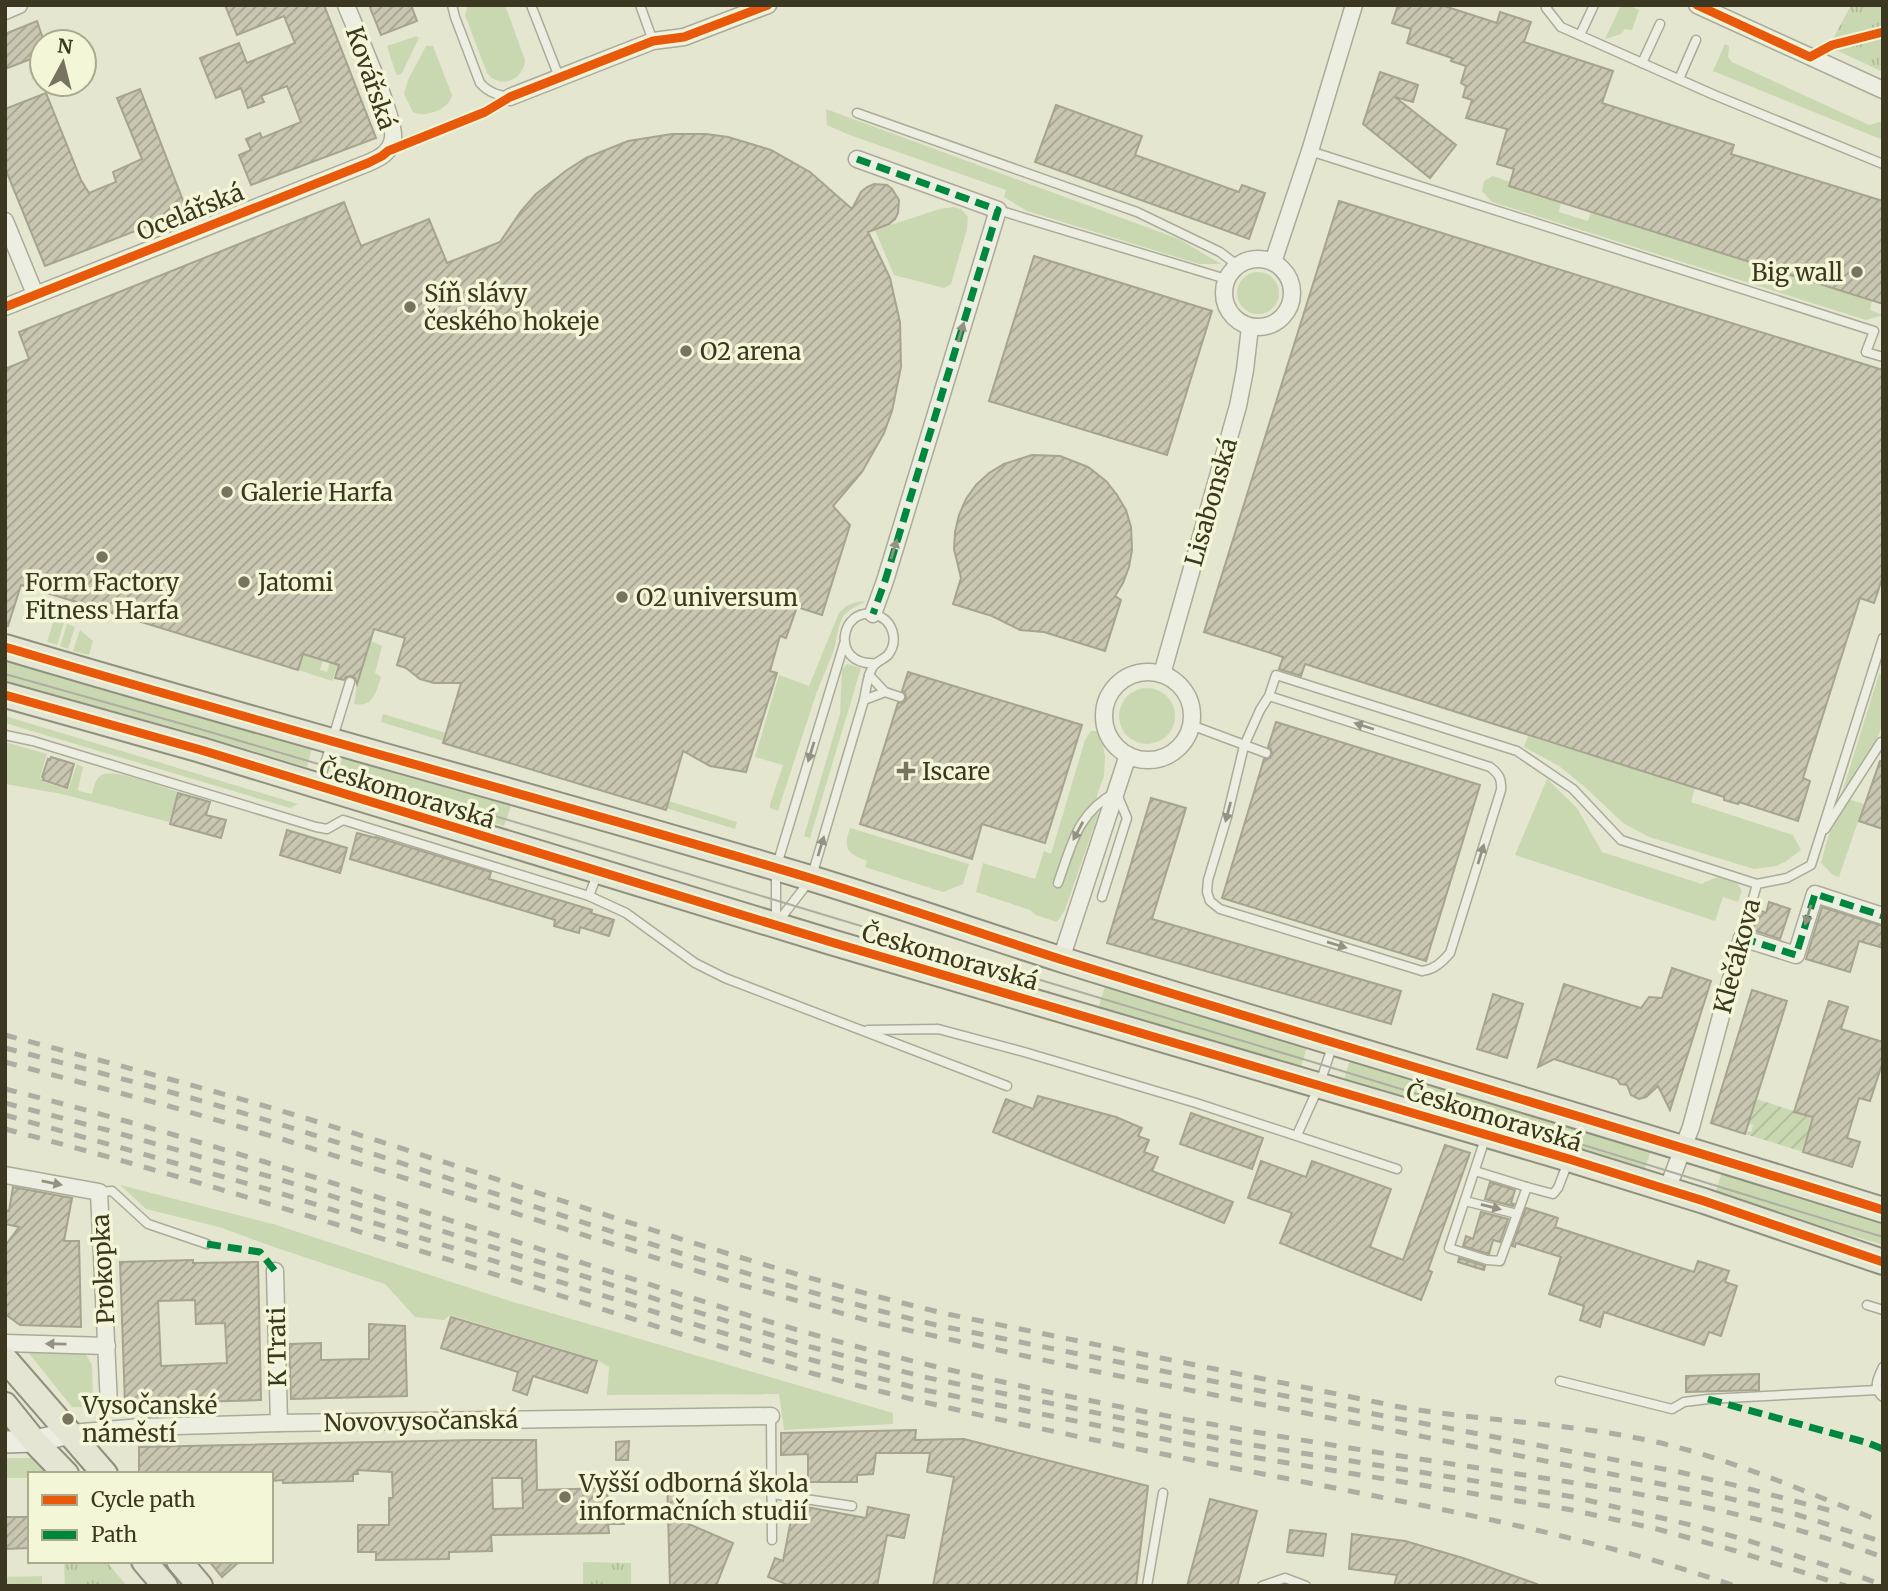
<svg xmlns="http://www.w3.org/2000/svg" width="1888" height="1591" font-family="Merriweather,serif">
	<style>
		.grass { fill: #cad8b2 }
		.park { fill: url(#park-tufts) }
		.garden { fill: url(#garden-furrows) }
		.building { fill: url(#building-hatch); stroke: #a6a38f; stroke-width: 2; fill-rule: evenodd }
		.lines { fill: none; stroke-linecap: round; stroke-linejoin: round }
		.lane-casing { stroke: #abab98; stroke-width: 11 }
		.street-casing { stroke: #abab98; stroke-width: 19 }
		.secondary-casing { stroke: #9a9a88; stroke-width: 24 }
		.primary-casing { stroke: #90907f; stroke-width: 28 }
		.lane { stroke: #edeee2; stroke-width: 8 }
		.street { stroke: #edeee2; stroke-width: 16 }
		.secondary { stroke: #edeee2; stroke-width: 21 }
		.primary { stroke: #e4e5d3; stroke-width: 24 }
		.tram { stroke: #adada1; stroke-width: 2 }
		.rail { stroke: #adada1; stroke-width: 5; stroke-dasharray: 12 12; stroke-linecap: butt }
		.quiet { stroke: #00873e; stroke-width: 7; stroke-dasharray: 14 7; stroke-linecap: butt }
		.cycleway-casing { stroke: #f3f6d7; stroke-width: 13 }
		.cycleway { stroke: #e8590c; stroke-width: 9 }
		.oneway { fill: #949281 }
		.poi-dot { fill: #76745e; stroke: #f3f6d7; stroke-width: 2.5 }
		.labels { text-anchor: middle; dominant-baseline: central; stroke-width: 7; stroke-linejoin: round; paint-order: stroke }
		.street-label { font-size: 24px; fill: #3b3720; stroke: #f3f6d7 }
		.poi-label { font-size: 24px; fill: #3b3720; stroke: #f3f6d7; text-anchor: start }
	</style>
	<defs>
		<pattern id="park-tufts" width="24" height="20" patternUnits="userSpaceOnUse" patternTransform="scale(1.75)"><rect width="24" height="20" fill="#cad8b2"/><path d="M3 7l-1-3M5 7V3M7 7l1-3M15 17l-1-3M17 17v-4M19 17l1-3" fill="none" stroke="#aeba99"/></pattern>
		<pattern id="garden-furrows" width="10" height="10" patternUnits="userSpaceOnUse" patternTransform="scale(1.75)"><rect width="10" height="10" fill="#cad8b2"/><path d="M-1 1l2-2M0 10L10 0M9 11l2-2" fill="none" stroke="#aeba99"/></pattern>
		<pattern id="building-hatch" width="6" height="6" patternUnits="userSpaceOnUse" patternTransform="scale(1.75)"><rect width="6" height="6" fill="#c9c7b1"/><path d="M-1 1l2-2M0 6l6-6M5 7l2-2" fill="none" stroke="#a4a290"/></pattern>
	</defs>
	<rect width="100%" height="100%" fill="#e4e6d0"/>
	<g class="grass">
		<path d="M468,5h36l4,8 17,47c-1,20 -25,30 -38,13l-22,-58z"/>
		<path d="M1621,5h7l11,5 -7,20 -7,-1 -4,5 -16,5z"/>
		<path d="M417,36l2,2 -17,35 -3,2 -3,-1 -9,-28z"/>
		<path d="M1725,44l4,2 -1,11 4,5 137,63 14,-4v19l-170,-69z"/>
		<path d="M426,46h7l19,49c-2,11 -16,18 -28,19 -2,1 -8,-1 -11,-2l-9,-18 4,-14z"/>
		<path d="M826,109l353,130 42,25h-22l-172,-53 -23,-14 2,-7 -159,-56 -20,-9z"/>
		<path d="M1493,176l17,6 -1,4 52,17 -2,9 29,9 3,-9 281,89 -2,9 13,5 -17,5 -374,-118 -10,-11 2,-10z"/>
		<path d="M953,207l8,2 7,8 -1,12 -16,55 -7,4 -50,-13 -19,-45 65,-21z"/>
		<circle cx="1258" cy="293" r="21"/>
		<path d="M866,601l-15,8 -7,6 -5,11 -5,24 -18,44 -38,117 -8,-3v-4l13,-39 -28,-8 24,-82 30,11 30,-73c8,-9 15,-11 27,-12z"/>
		<path d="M54,620l10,3 -7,22 -10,-3z"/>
		<path d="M353,623l-14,44h-2l-5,14 -34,-11 5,-16 20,6 -3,10 7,2 6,-20z"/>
		<path d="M67,624l8,3 -7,22 -8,-3z"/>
		<path d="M80,630l13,11 -4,14 -16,-4z"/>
		<path d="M371,641l11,5 -7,27 6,4c-5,15 -8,31 -27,27l3,-20z"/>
		<path d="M5,659l307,89 -5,19 -141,-42 -92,-21 -69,-21z"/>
		<path d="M847,664l14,4 -51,170 -6,-2 36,-122 2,-45z"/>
		<path d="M1879,674l4,1v48l-8,22 -31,53 20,6 -25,73 -6,-2 -12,-12 5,-19z"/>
		<circle cx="1147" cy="716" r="28"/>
		<path d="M383,714l89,27 -2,8 -89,-27z"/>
		<path d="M5,716l293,88 -8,4 -285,-85z"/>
		<path d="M1091,731h5l6,8 3,18 -1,19 -7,19 1,20 -33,95 -8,12 -21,-7 -6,-5 -54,-18 7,-29 52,16 9,-28 7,3 34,-114z"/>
		<path d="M1528,736l167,52 -4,14 102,33 8,15 -16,12 -9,4 -22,3 -105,-32 -26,-14 -37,-35 -27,-22 -35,-19z"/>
		<path d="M5,742l42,12 -7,24 2,1v2l26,9 9,-26 6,3 -5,22 1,2 13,3c2,-7 3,-16 10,-19 14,-7 60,12 76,17l-9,30 -107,-28 -57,-10z"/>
		<path d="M343,755l169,48 -8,23 -167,-50z"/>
		<path d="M1547,779l30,29 25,44 100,32c17,-9 30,-13 40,7l-4,11 -15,-5 -8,24 -200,-66z"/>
		<path d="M649,795l88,27 -2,7 -89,-27z"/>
		<path d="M850,828l119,36 -6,20 -20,8 -78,-25 2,-6c-20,-8 -24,-12 -17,-33z"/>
		<path d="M1105,986l202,61 -7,23 -202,-61z"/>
		<path d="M1350,1060l301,90 -7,22 -301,-90z"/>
		<path d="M1722,1172l161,49v24l-168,-51z"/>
		<path d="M120,1185l153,39 237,77 383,112v11l-109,6 -5,-36 -172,1 2,-28 -11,-7 -148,-45 -6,5 -29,-3 -30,-33 -111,-37 -55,-20 -73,-18z"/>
		<path d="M27,1351l58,2 7,12 1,42h-21z"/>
		<path d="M5,1458h30l16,16h-21v4h-25z"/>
		<path d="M42,1576v10h-37v-9z"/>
	</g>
	<g class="park">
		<path d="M1851,5h32v67l-47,-22 -2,-13z"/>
		<path d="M64,1561h42l21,25h-62z"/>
		<path d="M583,1562l48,1v23h-48z"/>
	</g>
	<path class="garden" d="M1756,1099l57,18 -10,35 -58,-18 1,-3 5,1 2,-7 -5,-1z"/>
	<g class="building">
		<path d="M225,5h99l52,133 -125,47 -12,-30 12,-5 -5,-11 14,-6 2,5 39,-16 -14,-36 -26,10 3,6 -16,6 -7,-20 -25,10 -16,-40 39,-15 8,20 48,-20 -11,-27 -47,19z"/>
		<path d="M369,5h42l6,16 -36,14z"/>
		<path d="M1398,5h43l56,18 3,-11 31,10 -7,20 89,29 -11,32 132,42 -3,9 152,47v103l-374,-118 5,-17 -17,-5 10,-35 -41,-11 6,-18 -9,-3 3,-11 -5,-3 5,-17 -15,-5 1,-3 -45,-15 4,-14 -19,-6z"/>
		<path d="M37,21l5,15v16l-4,1 1,3 -34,13v-35z"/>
		<path d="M1380,72l38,13 -5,17 -18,-5 61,48 -26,33 -67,-54z"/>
		<path d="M140,89l47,122 -142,55 -40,-98v-59l41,-16 35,87 8,13 27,-11 -3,-10 29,-13 -25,-61z"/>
		<path d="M1056,105l86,31 -7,19 104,37 3,-7 23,8 -16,46 -214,-77z"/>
		<path d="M672,134h34l22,3 43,13 39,22 42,37 9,-17 6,-5 7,-3 13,1 5,4 7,11 -1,13 -3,6 -6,5 -21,8 22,46 10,44 1,45 -9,44 -8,22 -22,39 -29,34 17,19 -28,90 -25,-8 -11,31 -6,-2 -10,35 7,2 -31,99 -36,-6 -27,-15 -17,59 -223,-67 18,-60h-27l-14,-4 -14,-11 -9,-3 8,-27 -31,-9 -17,55 -2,-6 -4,-2 -5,1 -2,3 -9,-2 4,-13 -36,-11 -5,16 -277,-85 -13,41h-3v-257l24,-10 -10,-27 325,-130 17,44 68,-27 18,44 53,-21 21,-31 15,-17 31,-24 19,-12 42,-17z"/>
		<path d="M1339,201l544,169v206l-9,27 -14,-5 -57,180 7,3 -12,40 -59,-19 -1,2 -14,-4v-3l-419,-133 -4,12 -22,-7 4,-12 -79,-25z"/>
		<path d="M1034,256l178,55 -45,144 -178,-54z"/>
		<path d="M1032,455l28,1 28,11 18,14 11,14 9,15 5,17 1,23 -3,17 -6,16 -8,13 6,4 -16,51 -61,-19 -24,-2 -28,-14 -39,-12 8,-26 -7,-29 1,-17 4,-17 7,-16 10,-14 13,-12 15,-9z"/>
		<path d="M908,672l174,53 -37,118 -63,-19 -10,35 -112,-35 38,-121 6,-1 2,-4 -1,-5 -3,-2z"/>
		<path d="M1276,722l204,63 -54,176 -204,-63 42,-139 6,-1 2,-3 -1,-6 -3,-2z"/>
		<path d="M51,757l23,7 -7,24 -24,-8 1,-2 -2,-1 6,-18 2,1z"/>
		<path d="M1880,761l3,1v67l-24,-8z"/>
		<path d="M178,793l32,9 -4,13 20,5 -5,18 -51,-14z"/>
		<path d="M1151,798l35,10 -34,111 249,72 -10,33 -284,-81z"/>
		<path d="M287,830l60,18 -7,25 -60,-18z"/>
		<path d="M357,833l19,5v-1l115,35 -2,7 103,31 -1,3 23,7 -5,16 -29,-9 -1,6 -25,-7 1,-6 -205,-61z"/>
		<path d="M1769,902l21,7 -10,30 -27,-9 6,-20 7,3z"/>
		<path d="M1822,907l61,19v22l-24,-7 -9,31 -44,-13z"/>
		<path d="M1672,968l39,13 -41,129 -12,-24 -12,11 -7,2 -8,-4 -4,-10 -7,-1 -3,-5 -63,-20 -16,8 26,-83 77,24 8,-11 13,1z"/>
		<path d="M1752,990l35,11 -42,133 -34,-11z"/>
		<path d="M1493,994l30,10 -16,54 -30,-9z"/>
		<path d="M1829,1001l19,6 -7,22 42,13v19l-13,40 -11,-3 -12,40 13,4 -8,25 -49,-15 10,-35 -19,-5z"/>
		<path d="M1038,1096l78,21 26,11 -4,8 11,4 -5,12 14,5 -6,14 81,31 -9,21 -231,-91 13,-33 27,10z"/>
		<path d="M1191,1113l72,25 -11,31 -72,-25z"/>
		<path d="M1445,1145l25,8 -42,117 4,2 -11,28 -141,-57 12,-30 -44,-15 13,-37 45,16 6,-16 79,28 -21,58 33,13z"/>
		<path d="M1490,1182l25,8 -4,13 3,1 -1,2 -28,-7z"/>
		<path d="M13,1187l59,11 -8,43h15l2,86 -61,-2 -15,-11v-68l14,-19 -14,-3v-14l4,1z"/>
		<path d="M1526,1208l32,10 -3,9 139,45 4,-11 31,10 -4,11 12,4 -16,50 -12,-4 -5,13 -100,-33 -4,15 -20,-7 4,-14 -35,-12 12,-37 -45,-14 -1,4 -3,-1z"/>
		<path d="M1481,1212l27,7 -8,23 -7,-2 -4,14 -26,-8 3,-10 7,3z"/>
		<path d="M1459,1258l26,8 -1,4 -26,-8z"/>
		<path d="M193,1260v3l65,-1 3,138 -136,4 -5,-142zM195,1300l1,24 29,-1 2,40 -66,3 -3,-65z"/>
		<path d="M451,1317l146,44 -10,32 -54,-17 -6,19 -14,-5 5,-18 -77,-24z"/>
		<path d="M369,1324l36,2 2,70 -116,3 -2,-55 32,-1v17l48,-1z"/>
		<path d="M1759,1374v16l-73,2v-16z"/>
		<path d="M916,1430l-1,10 49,-1 184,47 -12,100h-203l21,-109 -27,-5 3,-19h-54l-3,21 -16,1v7h-49v-28l-27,1v-22z"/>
		<path d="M475,1440h61l1,50 70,-2 1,18h15l1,18h-16l1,9 -118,2 1,16 -43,1v7l-73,1v-8h-18v-27h31v-27h4l-1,-26 -35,-2 1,4h-5v7l-70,2v-3l-12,1v-7h-132v-27zM492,1478h30l1,30 -30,1z"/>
		<path d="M629,1441l-1,19h-12v-18z"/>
		<path d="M667,1477h13v4h4v41l49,21 -17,43h-46z"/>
		<path d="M1210,1499l47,12 -20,75h-50z"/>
		<path d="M790,1504l76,14 2,-11 41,8 -5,23 -17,-3 -10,51h-86l-23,-9 7,-19 8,3 8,-41 -4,-1z"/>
		<path d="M5,1517h25v31l-25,1z"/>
		<path d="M1290,1530l36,4 -3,22 -36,-4z"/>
		<path d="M1352,1534l53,7 58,17 74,26 -1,2h-142l3,-11 -48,-6z"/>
		<path d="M209,1561h31l-18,16z"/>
	</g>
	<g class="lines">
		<defs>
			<g id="lane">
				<path d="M452,5l3,12 25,66c9,10 18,12 30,14"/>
				<path d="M531,5l28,72"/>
				<path d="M640,5l13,36"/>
				<path d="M1548,5l-2,3 15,19 151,67 171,70"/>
				<path d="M1580,35l14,-30"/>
				<path d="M1642,63l18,-39"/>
				<path d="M1679,79l17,-39"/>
				<path d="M857,113l280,99 83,40 17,13"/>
				<path d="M1310,151l564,180 -8,21 17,5"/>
				<path d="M998,210l228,69"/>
				<path d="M869,675l16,17 15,5"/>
				<path d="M1269,696l221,71c9,7 12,12 11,23l-51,163c-9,10 -15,16 -28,18l-202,-62 -10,-8 -3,-9 1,-12 19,-63 17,-71 16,-36 9,-14 7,-21 241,76 56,38 48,51 136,44"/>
				<path d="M864,700l21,-8"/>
				<path d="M1191,725l75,28"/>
				<path d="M5,735l28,6 283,86 11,2 16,-9 246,76 37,17 69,50 30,15 282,108"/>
				<path d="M319,783l31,-101"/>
				<path d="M1825,829l56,-87h2"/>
				<path d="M1058,883c14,-39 19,-70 58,-91l11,26 -25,79"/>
				<path d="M589,896l9,-24"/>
				<path d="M776,922v-54l68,-224"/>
				<path d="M777,923l34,-44 53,-179c2,-10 3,-22 8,-32 4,-7 11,-8 16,-13 11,-14 5,-35 -12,-40 -36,-11 -47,52 0,48"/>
				<path d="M1742,938l15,-54 30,-6 24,-13 72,-227"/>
				<path d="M868,1030l70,-1 86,23 172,51 201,66"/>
				<path d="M1297,1135l22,-49 13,-39"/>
				<path d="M1485,1139l-36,109 38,12 13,1 27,-74 26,7 5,-6 10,-26"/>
				<path d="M1475,1171l52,16"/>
				<path d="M99,1192l13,-1 36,33 59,20"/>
				<path d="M1465,1201l52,13"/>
				<path d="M1867,1305l16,5"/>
				<path d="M1883,1367c-5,11 -11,21 0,30"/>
				<path d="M1560,1381l112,28 12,-7 24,-3 169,-9"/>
				<path d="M771,1416l1,124"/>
				<path d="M772,1494l80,12"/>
				<path d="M1147,1586l16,-93"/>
				<path d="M1262,1586l23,-8 21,8"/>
			</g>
			<g id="street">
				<path d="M1697,5l186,85"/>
				<path d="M5,11l14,-6"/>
				<path d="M510,97l143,-56 31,-4 84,-32"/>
				<path d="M857,159l141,51 -113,371 -12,33"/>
				<path d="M5,221l30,73"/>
				<circle cx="1258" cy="293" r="34"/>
				<path d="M1273,262l37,-111 44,-146"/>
				<path d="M5,307l363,-144c12,-5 23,-11 25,-25 3,-18 -38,-110 -47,-133"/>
				<circle cx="1148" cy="716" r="44"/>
				<path d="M1162,674l76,-268 7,-36 5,-43"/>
				<path d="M1061,959l67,-204"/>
				<path d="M5,1175l94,17 10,213"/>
				<path d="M1667,1190l24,-63 51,-189 54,17 19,-61 68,22"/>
				<path d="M275,1271l4,152"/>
				<path d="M5,1343l102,3"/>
				<path d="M71,1433l70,-6 138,-4 492,-7"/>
			</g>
			<path id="secondary" d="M5,1442l29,-1 37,-8"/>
			<g id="primary">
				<path d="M5,647c268,80 538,151 805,231 85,26 169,55 253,82 273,85 547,164 820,250"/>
				<path d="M5,695l196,55 630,192 738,217 135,42 179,61"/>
				<path d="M5,1359l100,115"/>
				<path d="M5,1405l29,36 32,33"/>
				<path d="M144,1561l21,25"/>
				<path d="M179,1561l21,25"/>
			</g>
		</defs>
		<use href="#lane" class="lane-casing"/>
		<use href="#street" class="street-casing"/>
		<use href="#secondary" class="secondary-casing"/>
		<use href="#primary" class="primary-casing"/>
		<use href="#lane" class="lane"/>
		<use href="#street" class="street"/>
		<use href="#secondary" class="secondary"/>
		<use href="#primary" class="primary"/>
		<path class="tram" d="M5,674l188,53 366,108 767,231 557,171"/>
		<g class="rail">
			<path d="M5,1035c97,26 194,51 290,80 218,66 430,146 652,199l453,93c82,14 166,16 247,33 81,17 158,52 236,82"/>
			<path d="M5,1048c97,25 195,51 290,81 213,67 424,143 641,196l443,90 300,57 63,15 90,24"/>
			<path d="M5,1062l167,45 113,33 453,144 138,39 208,46 622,124 89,21 88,28"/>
			<path d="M5,1089c196,49 387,113 578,174 115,37 229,74 346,102 151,36 305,65 459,89 169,27 332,45 495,103"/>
			<path d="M5,1103l102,27 168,48 409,130 127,39 113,30 322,67 328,53 121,29 48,13 104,33 36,13"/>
			<path d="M5,1115l265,75 410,130 128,39 112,30 326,67 326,54 85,19 79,22 110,35"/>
			<path d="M5,1129c169,44 335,96 501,149 137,44 273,90 414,123 145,35 293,63 440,92 127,25 253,51 375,93"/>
		</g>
		<g class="quiet">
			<path d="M857,159l141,51 -113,371 -12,33"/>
			<path d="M1742,938l54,17 19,-61 68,22"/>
			<path d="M207,1244l53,8 15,19"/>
			<path d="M1708,1399l160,44 15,6"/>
		</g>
		<defs>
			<g id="cycleway">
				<path d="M1697,5l113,52 22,-12 51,-13"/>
				<path d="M5,307l363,-144 14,-7 6,-5 97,-39 25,-15 143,-56 31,-4 84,-32"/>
				<path d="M5,647c268,80 538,151 805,231 85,26 169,55 253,82 273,85 547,164 820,250"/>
				<path d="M5,695l196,55 630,192 738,217 135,42 179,61"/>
			</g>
		</defs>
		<use href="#cycleway" class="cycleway-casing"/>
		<use href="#cycleway" class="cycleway"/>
	</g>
	<defs><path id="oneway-solid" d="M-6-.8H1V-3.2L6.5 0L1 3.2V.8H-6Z" transform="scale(1.75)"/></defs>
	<g class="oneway">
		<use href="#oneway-solid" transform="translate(961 332) rotate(-73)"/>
		<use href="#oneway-solid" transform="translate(894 549) rotate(-73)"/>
		<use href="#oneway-solid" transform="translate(1364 726) rotate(-162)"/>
		<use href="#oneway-solid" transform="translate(811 752) rotate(107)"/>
		<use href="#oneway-solid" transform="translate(1228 812) rotate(105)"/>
		<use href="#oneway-solid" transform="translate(1078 831) rotate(118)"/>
		<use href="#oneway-solid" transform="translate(821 846) rotate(-73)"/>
		<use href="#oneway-solid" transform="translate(1481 854) rotate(-73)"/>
		<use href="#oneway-solid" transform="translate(1808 915) rotate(107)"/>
		<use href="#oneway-solid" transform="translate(1337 945) rotate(17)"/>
		<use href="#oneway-solid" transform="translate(52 1183) rotate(11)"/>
		<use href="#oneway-solid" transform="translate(1491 1207) rotate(14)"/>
		<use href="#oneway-solid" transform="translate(56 1344) rotate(-179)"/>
	</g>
	<g class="poi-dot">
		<circle cx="1857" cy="272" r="7"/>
		<circle cx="410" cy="307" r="7"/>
		<circle cx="686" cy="351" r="7"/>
		<circle cx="227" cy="492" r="7"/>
		<circle cx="102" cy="557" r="7"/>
		<circle cx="244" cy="582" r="7"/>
		<circle cx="622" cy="597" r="7"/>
		<path d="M902.5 760.5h7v7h7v7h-7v7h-7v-7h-7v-7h7z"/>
		<circle cx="68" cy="1419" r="7"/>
		<circle cx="565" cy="1497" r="7"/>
	</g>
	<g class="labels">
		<g class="street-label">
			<text transform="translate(371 78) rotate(71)">Kovářská</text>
			<text transform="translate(190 212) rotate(-22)">Ocelářská</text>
			<text transform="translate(1211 502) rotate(-74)">Lisabonská</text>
			<text transform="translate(407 794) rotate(17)">Českomoravská</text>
			<text transform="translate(1737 956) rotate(-75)">Klečákova</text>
			<text transform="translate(950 957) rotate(16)">Českomoravská</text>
			<text transform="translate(1494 1117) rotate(17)">Českomoravská</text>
			<text transform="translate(103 1269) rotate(-93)">Prokopka</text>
			<text transform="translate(277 1347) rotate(-91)">K Trati</text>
			<text transform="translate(421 1421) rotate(-1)">Novovysočanská</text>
		</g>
		<g class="poi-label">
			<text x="1843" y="272" text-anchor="end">Big wall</text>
			<text x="424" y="293">Síň slávy<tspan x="424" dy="28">českého hokeje</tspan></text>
			<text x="700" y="351">O2 arena</text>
			<text x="241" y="492">Galerie Harfa</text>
			<text x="102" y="582" text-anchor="middle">Form Factory<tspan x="102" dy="28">Fitness Harfa</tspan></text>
			<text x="258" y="582">Jatomi</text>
			<text x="636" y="597">O2 universum</text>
			<text x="922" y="771">Iscare</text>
			<text x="82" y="1405">Vysočanské<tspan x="82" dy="28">náměstí</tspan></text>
			<text x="579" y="1483">Vyšší odborná škola<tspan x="579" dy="28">informačních studií</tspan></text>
		</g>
	</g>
	<rect width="1888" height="1591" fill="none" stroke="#3b3720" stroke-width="14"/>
	<rect x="28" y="1472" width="245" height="91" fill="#f3f6d7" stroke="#a9aa8e" stroke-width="2"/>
	<rect x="42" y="1495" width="35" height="10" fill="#e8590c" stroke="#a9aa8e" stroke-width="2"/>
	<text x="91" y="1507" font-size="21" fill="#3b3720">Cycle path</text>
	<rect x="42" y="1530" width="35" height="10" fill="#00873e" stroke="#a9aa8e" stroke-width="2"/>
	<text x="91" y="1542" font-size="21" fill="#3b3720">Path</text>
	<g transform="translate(63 63) rotate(7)"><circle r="33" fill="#f3f6d7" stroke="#a9aa8e" stroke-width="2"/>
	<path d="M0-5L12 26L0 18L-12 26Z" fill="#76745e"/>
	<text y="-10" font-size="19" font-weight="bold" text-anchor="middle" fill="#3b3720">N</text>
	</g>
</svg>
